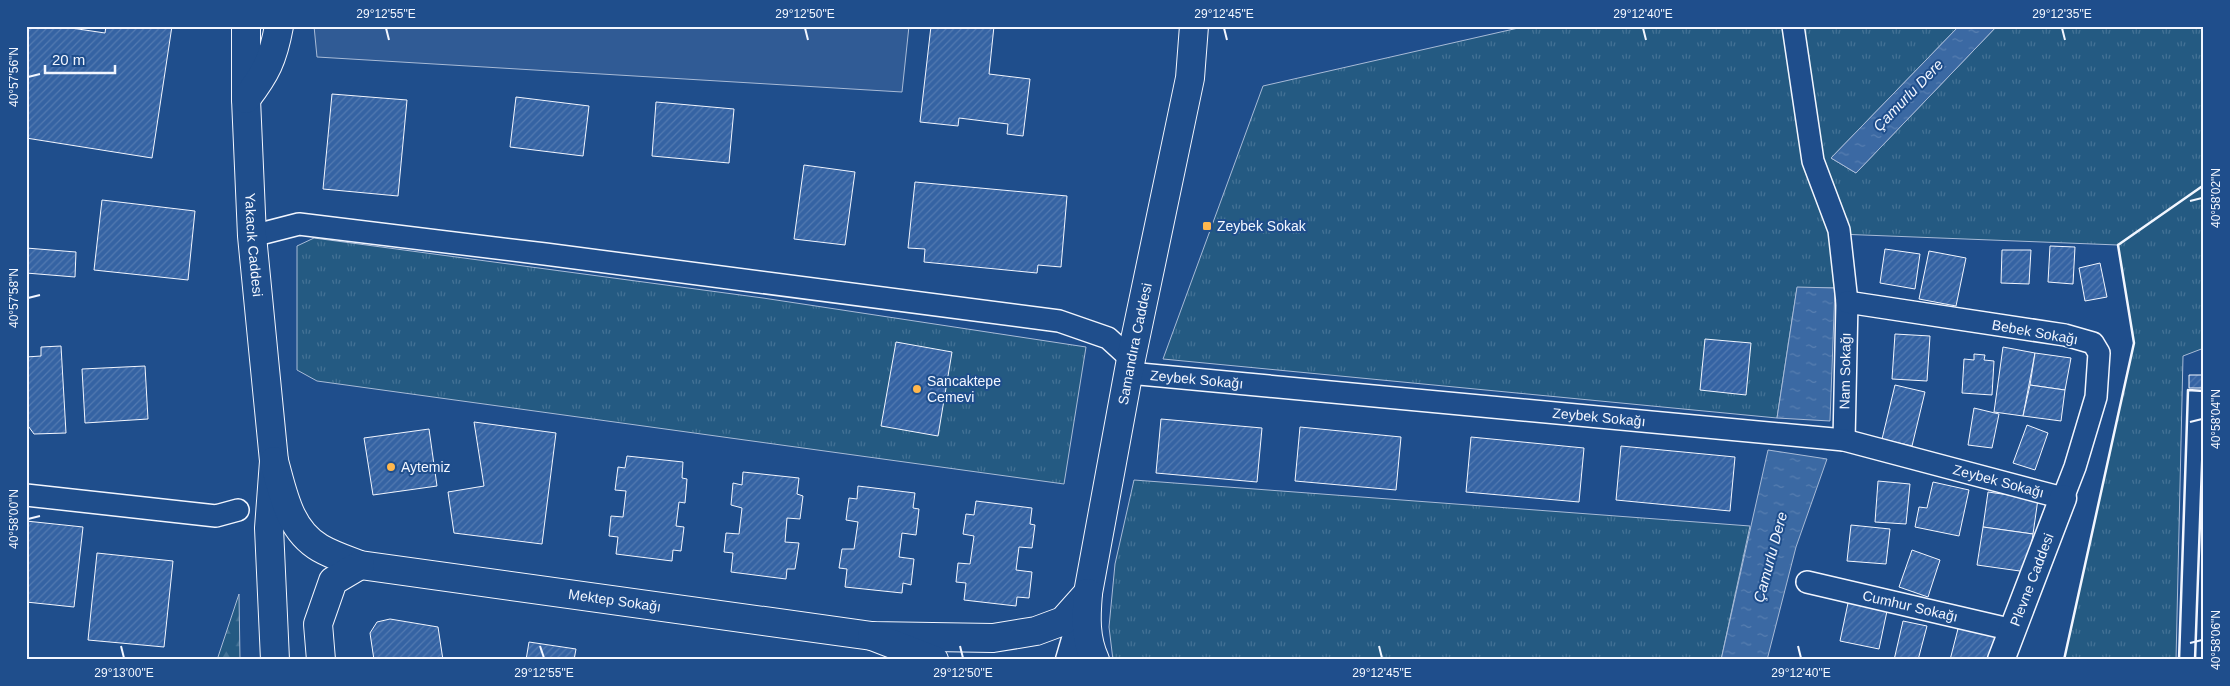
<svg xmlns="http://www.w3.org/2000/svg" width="2230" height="686" font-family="Arial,sans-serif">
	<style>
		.grass { fill: url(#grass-tufts); stroke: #a8bbd7 }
		.forest { fill: url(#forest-firs); stroke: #a8bbd7 }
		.parking { fill: #305b95; stroke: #a8bbd7 }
		.water { fill: url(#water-ripples); stroke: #a8bbd7 }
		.building { fill: url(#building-hatch); stroke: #f2f6ff }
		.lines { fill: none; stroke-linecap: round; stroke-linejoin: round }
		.minor-casing { stroke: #f2f6ff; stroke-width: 24 }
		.tertiary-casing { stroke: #f2f6ff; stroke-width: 29 }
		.secondary-casing { stroke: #f2f6ff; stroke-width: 30 }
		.trunk-casing { stroke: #f2f6ff; stroke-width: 30 }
		.minor { stroke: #1f4e8c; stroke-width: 21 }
		.tertiary { stroke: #1f4e8c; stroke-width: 26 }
		.secondary { stroke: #1f4e8c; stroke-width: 28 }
		.trunk { stroke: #1f4e8c; stroke-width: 28 }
		.wall { stroke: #f2f6ff; stroke-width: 2.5 }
		.ticks { fill: none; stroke: #f2f6ff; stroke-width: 2 }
		.poi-dot { fill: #ffb74d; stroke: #1f4e8c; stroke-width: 2 }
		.labels { text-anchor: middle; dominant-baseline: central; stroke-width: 4; stroke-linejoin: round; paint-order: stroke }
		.poi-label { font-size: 14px; fill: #f2f6ff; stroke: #1f4e8c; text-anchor: start }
		.street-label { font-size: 14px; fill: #f2f6ff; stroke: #1f4e8c }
		.water-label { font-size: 15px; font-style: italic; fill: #f2f6ff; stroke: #1f4e8c }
		.neatline { fill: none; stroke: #f2f6ff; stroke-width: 2 }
		.ticks-label { font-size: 12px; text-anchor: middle; fill: #f2f6ff }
	</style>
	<defs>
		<pattern id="grass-tufts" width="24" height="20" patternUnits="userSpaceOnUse" patternTransform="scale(1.25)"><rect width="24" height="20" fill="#245a82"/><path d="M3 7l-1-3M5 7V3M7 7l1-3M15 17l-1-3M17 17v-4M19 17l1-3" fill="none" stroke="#447295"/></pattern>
		<pattern id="forest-firs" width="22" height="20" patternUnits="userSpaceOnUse" patternTransform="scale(1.25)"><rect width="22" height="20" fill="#245a82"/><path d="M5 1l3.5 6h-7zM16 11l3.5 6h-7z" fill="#447295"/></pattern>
		<pattern id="water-ripples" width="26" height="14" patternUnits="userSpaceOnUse" patternTransform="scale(1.25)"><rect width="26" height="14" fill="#3b69a3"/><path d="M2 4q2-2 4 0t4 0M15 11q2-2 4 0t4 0" fill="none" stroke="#587fb1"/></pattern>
		<pattern id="building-hatch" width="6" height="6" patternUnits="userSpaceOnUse" patternTransform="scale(1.25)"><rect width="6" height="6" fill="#3563a3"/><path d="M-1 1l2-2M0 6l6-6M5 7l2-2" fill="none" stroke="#537ab1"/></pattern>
	</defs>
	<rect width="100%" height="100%" fill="#1f4e8c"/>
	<g class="grass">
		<path d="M1527,26h432l-128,132 25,15 141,-147h207v322l-21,8 -7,304h-112l70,-317 -16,-98 -280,-11 -3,54h-38l-20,130 -614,-59 100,-273z"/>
		<path d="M314,238l449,60 323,49 -22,137 -747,-103 -20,-11v-124z"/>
		<path d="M1134,480l616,46 -29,134h-608l-4,-33 6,-63z"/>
	</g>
	<path class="forest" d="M239,594l1,66h-23z"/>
	<path class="parking" d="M314,26h595l-7,66 -585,-35z"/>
	<g class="water">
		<path d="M1959,26h38l-141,147 -25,-15z"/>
		<path d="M1797,287l38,1 -5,133 -53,-3z"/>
		<path d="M1768,450l59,9 -31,88 -29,113h-46z"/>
	</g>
	<g class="building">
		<path d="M26,26h32l47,7 1,-7h66l-20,132 -126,-20z"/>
		<path d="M931,26h63l-5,48 41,5 -7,57 -16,-2 1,-10 -49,-6 -1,8 -38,-4z"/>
		<path d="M332,94l75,6 -9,96 -75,-7z"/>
		<path d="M516,97l73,9 -6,50 -73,-9z"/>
		<path d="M656,102l78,7 -5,54 -77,-7z"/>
		<path d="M804,165l51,7 -10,73 -51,-6z"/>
		<path d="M915,182l152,14 -6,71 -23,-2 -1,8 -113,-11 1,-13 -17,-1z"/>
		<path d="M102,200l93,11 -7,69 -94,-10z"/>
		<path d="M2050,246l25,1 -2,37 -25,-2z"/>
		<path d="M26,248l50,4 -1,25 -49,-4z"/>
		<path d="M1885,249l35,5 -5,35 -35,-6z"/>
		<path d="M2002,250h29l-2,34 -28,-1z"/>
		<path d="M1929,251l37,7 -10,48 -37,-7z"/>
		<path d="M2100,263l7,34 -22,4 -6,-33z"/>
		<path d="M1895,334l35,2 -3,45 -35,-2z"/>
		<path d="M1705,339l46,4 -5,52 -46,-5z"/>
		<path d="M896,342l56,10 -14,84 -57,-10z"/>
		<path d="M61,346l5,87 -32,1 -8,-11v-66l15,-1v-9z"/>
		<path d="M2003,347l32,6 -12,63 -29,-4z"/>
		<path d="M2035,353l36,5 -6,32 -35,-5z"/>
		<path d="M1974,354l11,1 -1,5 10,1 -2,34 -30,-2 2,-34 10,1z"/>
		<path d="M145,366l3,53 -63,4 -3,-54z"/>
		<path d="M2189,375h14l-1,13h-13z"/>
		<path d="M1895,385l30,7 -13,54 -30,-7z"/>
		<path d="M2030,385l35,5 -4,31 -38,-5z"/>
		<path d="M1974,408l25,6 -7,34 -24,-3z"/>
		<path d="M1161,419l101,9 -5,54 -101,-9z"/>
		<path d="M474,422l82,11 -14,111 -88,-11 -6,-41 36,-6z"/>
		<path d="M2027,425l21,8 -13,37 -22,-7z"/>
		<path d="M1300,427l101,10 -5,53 -101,-9z"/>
		<path d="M429,429l8,57 -64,9 -9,-57z"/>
		<path d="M1471,437l113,11 -5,54 -113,-10z"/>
		<path d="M1621,446l114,11 -5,54 -114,-11z"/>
		<path d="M627,456l56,6 -1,16 5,1 -2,24 -6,-1 -3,24 8,1 -3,24 -8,-1 -1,11 -56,-7 2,-17 -9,-1 2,-20 12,1 3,-26 -11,-1 3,-23 7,1z"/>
		<path d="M743,472l56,6 -2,16 6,2 -3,23 -13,-1 -2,24 14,1 -4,26h-8l-1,10 -55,-7 2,-19 -9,-1 2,-19 13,1 3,-26 -11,-3 2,-22 9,2z"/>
		<path d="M1878,481l32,3 -4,40 -31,-2z"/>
		<path d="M1933,482l36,8 -10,46 -44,-9 4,-20 8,1z"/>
		<path d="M858,486l57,7 -2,15 6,1 -3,26 -14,-2 -3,24 15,2 -3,26 -8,-2 -1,10 -57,-6 2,-18 -8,-1 3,-19h12l4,-27 -12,-2 3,-22 8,1z"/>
		<path d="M1988,492l50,7 -5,35 -50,-7z"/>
		<path d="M976,501l56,7 -2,16 5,1 -3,23 -13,-1 -3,23 16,2 -3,26 -12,-1 -1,9 -52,-6 2,-17 -10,-1 2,-19 12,1 4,-28 -11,-2 3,-20 8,1z"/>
		<path d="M26,521l57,6 -9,80 -48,-5z"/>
		<path d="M1851,525l39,4 -4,35 -39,-3z"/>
		<path d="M1983,527l50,7 -6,38 -50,-7z"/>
		<path d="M1912,550l28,10 -12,37 -29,-10z"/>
		<path d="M97,553l76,8 -9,86 -76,-7z"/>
		<path d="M1848,603l39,8 -8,38 -39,-8z"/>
		<path d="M390,619l48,8 5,33h-69l-4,-27 7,-11z"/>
		<path d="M1903,621l24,5 -9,34h-24z"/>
		<path d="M1960,621l38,9 -7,30h-41z"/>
		<path d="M529,642l47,7 -2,11h-48z"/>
	</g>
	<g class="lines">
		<defs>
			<g id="minor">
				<path d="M1793,26l20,135 26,69 8,72 -3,138"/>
				<path d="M252,236l47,-12 246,30 514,67 49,17 23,21"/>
				<path id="s1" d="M1129,373l715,67 219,58 12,-31 21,-70 3,-44 -6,-10 -28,-8 -218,-33"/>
				<path d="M26,495l190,21 22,-6"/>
				<path id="s2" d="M1807,582l206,48"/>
			</g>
			<g id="tertiary">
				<path d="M1069,660l16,-55"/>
				<path id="s3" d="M2001,660l62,-162"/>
			</g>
			<g id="secondary">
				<path id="s4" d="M246,26v73l6,137 22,225 -5,67 6,132"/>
				<path d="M246,99c20,-26 27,-40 33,-73"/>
				<path id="s5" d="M274,461c9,32 15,69 46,87 12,7 27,12 40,17l512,71 121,2 43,-7 27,-10 25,-28 43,-234 59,-281 4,-52"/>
				<path d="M321,660l-3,-36 15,-43 27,-16"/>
			</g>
			<g id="trunk">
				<path d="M1088,593c-2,24 -3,45 7,67"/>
				<path d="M872,636l62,24"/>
			</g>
		</defs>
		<use href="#minor" class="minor-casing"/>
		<use href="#tertiary" class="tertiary-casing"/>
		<use href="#secondary" class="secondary-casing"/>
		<use href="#trunk" class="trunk-casing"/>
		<use href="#minor" class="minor"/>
		<use href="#tertiary" class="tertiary"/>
		<use href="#secondary" class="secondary"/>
		<use href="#trunk" class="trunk"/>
		<g class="wall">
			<path d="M2064,660l70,-317 -16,-98 86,-60"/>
			<path d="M2179,660l9,-270 16,1"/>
			<path d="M2195,660l9,-249"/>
		</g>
	</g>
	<path class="ticks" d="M386,28l3,12M805,28l3,12M1224,28l3,12M1643,28l3,12M2062,28l3,12M28,77l12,-3M2190,201l12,-3M28,298l12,-3M2190,422l12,-3M28,519l12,-3M2190,643l12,-3M121,646l3,12M540,646l4,12M960,646l3,12M1379,646l3,12M1798,646l3,12"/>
	<g class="poi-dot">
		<rect x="1202" y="221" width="10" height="10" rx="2.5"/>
		<circle cx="917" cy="389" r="5"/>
		<circle cx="391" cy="467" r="5"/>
	</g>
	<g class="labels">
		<g class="poi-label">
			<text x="1217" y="226">Zeybek Sokak</text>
			<text x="927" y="381">Sancaktepe<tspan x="927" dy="16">Cemevi</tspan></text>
			<text x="401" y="467">Aytemiz</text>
		</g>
		<g class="street-label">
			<text stroke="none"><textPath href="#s4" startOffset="219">Yakacık Caddesi</textPath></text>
			<text transform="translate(2035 332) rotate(10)">Bebek Sokağı</text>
			<text stroke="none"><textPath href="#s5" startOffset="1146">Samandıra Caddesi</textPath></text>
			<text transform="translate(1845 371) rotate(-89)">Nam Sokağı</text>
			<text stroke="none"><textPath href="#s1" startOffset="68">Zeybek Sokağı</textPath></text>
			<text stroke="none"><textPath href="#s1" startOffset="472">Zeybek Sokağı</textPath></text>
			<text stroke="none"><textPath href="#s1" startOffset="878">Zeybek Sokağı</textPath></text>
			<text stroke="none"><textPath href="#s3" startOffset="86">Plevne Caddesi</textPath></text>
			<text stroke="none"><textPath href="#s5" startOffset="402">Mektep Sokağı</textPath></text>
			<text stroke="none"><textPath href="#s2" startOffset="106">Cumhur Sokağı</textPath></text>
		</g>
		<g class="water-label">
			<text transform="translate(1908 95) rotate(-46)">Çamurlu Dere</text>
			<text transform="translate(1770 557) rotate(-75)">Çamurlu Dere</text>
		</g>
	</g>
	<rect width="2230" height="686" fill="none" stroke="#1f4e8c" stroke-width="55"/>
	<path d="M45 65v8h70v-8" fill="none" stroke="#f2f6ff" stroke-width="2.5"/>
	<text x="52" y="65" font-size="15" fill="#f2f6ff" stroke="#1f4e8c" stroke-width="4" paint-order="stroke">20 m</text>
	<rect x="28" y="28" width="2174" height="630" class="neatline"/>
	<g class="ticks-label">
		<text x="386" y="18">29°12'55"E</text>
		<text x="805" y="18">29°12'50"E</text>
		<text x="1224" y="18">29°12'45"E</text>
		<text x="1643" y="18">29°12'40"E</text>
		<text x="2062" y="18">29°12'35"E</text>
		<text transform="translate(14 77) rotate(-90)" y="4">40°57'56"N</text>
		<text transform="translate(2216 198) rotate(-90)" y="4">40°58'02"N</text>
		<text transform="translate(14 298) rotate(-90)" y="4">40°57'58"N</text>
		<text transform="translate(2216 419) rotate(-90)" y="4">40°58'04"N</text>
		<text transform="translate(14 519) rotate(-90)" y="4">40°58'00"N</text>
		<text transform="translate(2216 640) rotate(-90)" y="4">40°58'06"N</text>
		<text x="124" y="677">29°13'00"E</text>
		<text x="544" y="677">29°12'55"E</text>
		<text x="963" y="677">29°12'50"E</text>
		<text x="1382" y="677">29°12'45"E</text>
		<text x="1801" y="677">29°12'40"E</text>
	</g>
</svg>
